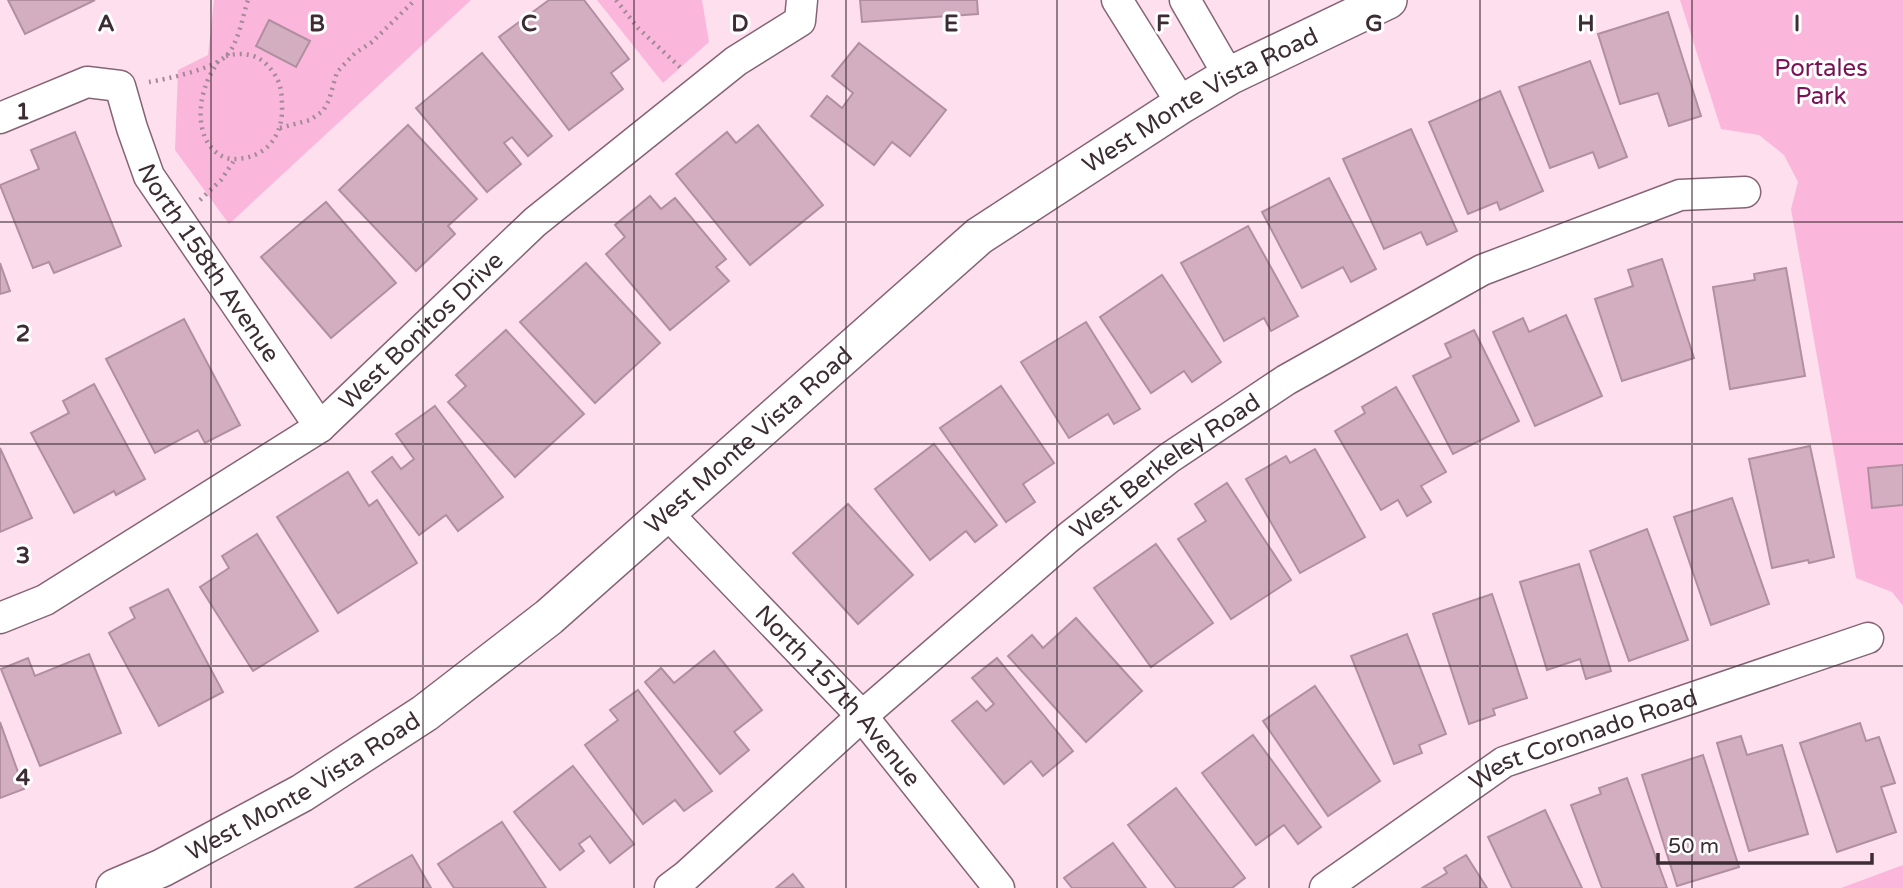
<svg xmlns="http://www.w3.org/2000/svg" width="1903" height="888" font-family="'Varela Round',sans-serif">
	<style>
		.green { fill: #fbb7db }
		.building { fill: #d2aec0; stroke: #b18fa0; stroke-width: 2 }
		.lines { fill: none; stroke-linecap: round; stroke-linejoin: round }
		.minor-casing { stroke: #856475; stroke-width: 33 }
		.tertiary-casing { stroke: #856475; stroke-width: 40 }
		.path { stroke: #a28b97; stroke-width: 4.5; stroke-dasharray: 2 5; stroke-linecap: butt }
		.minor { stroke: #fff; stroke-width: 30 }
		.tertiary { stroke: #fff; stroke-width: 37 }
		.grid { fill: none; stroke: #3c2d35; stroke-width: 2; stroke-opacity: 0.55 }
		.labels { text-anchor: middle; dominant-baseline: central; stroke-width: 6; stroke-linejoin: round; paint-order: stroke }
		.park-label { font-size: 24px; fill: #781455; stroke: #fff }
		.street-label { font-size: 24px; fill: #3c2d35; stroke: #fff }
		.grid-label { font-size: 23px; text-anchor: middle; font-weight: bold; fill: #3c2d35; stroke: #fff; stroke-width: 6; stroke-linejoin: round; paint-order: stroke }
	</style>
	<rect width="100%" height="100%" fill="#fddfee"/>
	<g class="green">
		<path d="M214,0h257l-242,224 -54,-74 3,-80 30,-15z"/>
		<path d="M597,0h105l7,42 -46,41z"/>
		<path d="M1680,0h223v606l-11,-14 -36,-14 -65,-369 7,-27 -14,-27 -25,-20 -38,-6z"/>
		<path d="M1903,865v23h-62z"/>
	</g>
	<g class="building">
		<path d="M8,0h87l-70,34z"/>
		<path d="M549,0h35l45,59 -18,14 12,16 -54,41 -70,-93z"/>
		<path d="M860,0h117l1,14 -116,8z"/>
		<path d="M1668,12l33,104 -32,10 -11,-33 -38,11 -22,-70z"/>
		<path d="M269,20l41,21 -14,26 -40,-21z"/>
		<path d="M859,43l87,67 -36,46 -18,-14 -18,23 -63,-49 16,-20 15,12 11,-15 -21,-17z"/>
		<path d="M482,53l70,83 -24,20 -16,-19 -8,6 17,21 -34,28 -71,-84z"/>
		<path d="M1590,61l37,96 -28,11 -6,-16 -43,16 -31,-81z"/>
		<path d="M1500,91l43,100 -43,19 -3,-8 -29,12 -39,-92z"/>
		<path d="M408,125l69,74 -29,27 7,8 -39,37 -77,-81z"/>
		<path d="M758,125l65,80 -73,60 -74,-91 51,-42 9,11z"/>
		<path d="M1411,129l46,102 -30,14 -6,-13 -37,17 -41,-90z"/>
		<path d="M75,132l46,114 -67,27 -5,-11 -16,6 -33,-83 39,-16 -8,-19z"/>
		<path d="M1329,178l47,91 -25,13 -8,-15 -41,21 -40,-76z"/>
		<path d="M650,196l11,13 14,-11 51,61 -10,8 13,14 -59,49 -64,-76 19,-17 -10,-12z"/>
		<path d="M326,202l70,81 -65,55 -70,-81z"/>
		<path d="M1248,226l50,90 -27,15 -7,-13 -40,23 -43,-78z"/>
		<path d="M1662,259l32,99 -72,23 -27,-82 38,-13 -5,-16z"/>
		<path d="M0,263l10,28 -10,3z"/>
		<path d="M586,263l74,80 -65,60 -75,-81z"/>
		<path d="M1786,268l19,108 -75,13 -17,-102 42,-7 -1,-6z"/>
		<path d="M1162,275l59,87 -29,20 -8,-11 -33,22 -51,-76z"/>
		<path d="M1566,315l36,81 -67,30 -42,-94 30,-14 6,14z"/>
		<path d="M184,319l56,106 -35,18 -7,-13 -43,23 -49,-94z"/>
		<path d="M1086,322l54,87 -26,15 -6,-10 -39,24 -48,-76z"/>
		<path d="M506,330l78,84 -69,63 -67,-75 18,-16 -10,-11z"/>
		<path d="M1474,330l45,91 -66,33 -40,-78 38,-19 -6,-13z"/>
		<path d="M94,384l51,95 -29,16 -2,-4 -40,22 -43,-80 38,-20 -6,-12z"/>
		<path d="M1001,386l53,77 -31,21 12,18 -29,20 -66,-94z"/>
		<path d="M1396,387l50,85 -25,14 10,16 -24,14 -9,-16 -17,10 -46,-79 30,-18 -3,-6z"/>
		<path d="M435,406l68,91 -45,34 -12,-16 -27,20 -47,-63 20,-15 9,12 13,-10 -18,-25z"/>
		<path d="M934,444l63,81 -22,17 -9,-11 -36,29 -55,-71z"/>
		<path d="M1810,446l24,111 -25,6 -1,-3 -36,8 -23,-109z"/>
		<path d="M0,448l32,70 -32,14z"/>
		<path d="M1315,449l50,88 -65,36 -54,-94 40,-23 4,7z"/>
		<path d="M1903,465v40l-31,3 -4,-40z"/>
		<path d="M348,472l21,34 8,-6 40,63 -79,50 -61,-96z"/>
		<path d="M1227,483l64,97 -60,39 -53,-80 28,-18 -11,-17z"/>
		<path d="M1732,498l37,106 -58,21 -37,-108z"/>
		<path d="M848,504l65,71 -55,49 -65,-71z"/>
		<path d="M1647,529l41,111 -59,21 -39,-110z"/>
		<path d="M257,534l61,97 -65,40 -53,-84 29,-19 -7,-12z"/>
		<path d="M1156,544l57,79 -62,44 -57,-79z"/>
		<path d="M1579,564l32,107 -25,8 -6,-20 -33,11 -27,-88z"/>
		<path d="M168,589l55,103 -64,34 -50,-93 26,-15 -5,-10z"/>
		<path d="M1492,594l35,104 -34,11 2,6 -26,9 -36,-110z"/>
		<path d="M1076,618l66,73 -56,51 -78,-86 24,-21 11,13z"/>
		<path d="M1407,634l39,100 -27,11 3,8 -28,11 -43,-108z"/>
		<path d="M714,651l48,59 -28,22 15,18 -29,24 -75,-92 16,-14 13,15z"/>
		<path d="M89,654l32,79 -81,33 -39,-97 27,-11 7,18z"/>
		<path d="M997,658l76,93 -30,25 -12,-15 -27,23 -52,-63 25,-20 9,10 8,-7 -22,-26z"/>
		<path d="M1315,686l65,95 -52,35 -65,-95z"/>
		<path d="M638,690l74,101 -28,20 -9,-11 -32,24 -58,-79 33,-25 -8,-10z"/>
		<path d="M0,722l24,67 -24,9z"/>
		<path d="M1860,723l6,18 13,-4 16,46 -14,4 15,45 -59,20 -37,-109z"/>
		<path d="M1253,735l68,92 -23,17 -14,-19 -28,20 -54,-72z"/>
		<path d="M1741,736l6,19 35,-10 26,89 -59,17 -32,-108z"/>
		<path d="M1703,755l36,112 -62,19 -35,-111z"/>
		<path d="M573,766l61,78 -24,19 -20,-27 -11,8 5,7 -24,19 -46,-58z"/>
		<path d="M1627,778l40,110h-65l-31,-83 30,-11 -2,-6z"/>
		<path d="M1176,788l69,90 -13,10h-56l-48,-63z"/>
		<path d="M1545,810l37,78h-70l-24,-51z"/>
		<path d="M502,822l44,66h-92l-16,-24z"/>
		<path d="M1113,843l33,45h-74l-8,-10z"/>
		<path d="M412,855l19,33h-76z"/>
		<path d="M1466,855l21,33h-65l25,-15 -3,-5z"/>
		<path d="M793,874l11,14h-28z"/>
	</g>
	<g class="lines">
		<defs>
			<g id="minor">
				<path d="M1117,0l65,104"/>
				<path d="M1185,0l44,76"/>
				<path id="s1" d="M0,118l87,-36 33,4 12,42 17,48 171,251"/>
				<path id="s2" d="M666,512l196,204 137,172"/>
				<path id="s3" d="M0,618l45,-18 275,-173 215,-205 201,-161 64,-40 2,-21"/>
				<path id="s4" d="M670,888l16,-12 176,-160 207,-179 100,-79 117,-78 196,-110 198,-75 65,-3"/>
				<path id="s5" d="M1325,888l179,-126 364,-124"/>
			</g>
			<g id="tertiary">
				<path id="s6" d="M115,888l47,-20 140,-75 123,-80 124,-96 430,-381 203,-132 47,-28 159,-76"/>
			</g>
		</defs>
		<use href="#minor" class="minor-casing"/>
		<use href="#tertiary" class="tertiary-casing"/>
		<g class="path">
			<path d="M616,0l22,28 45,42"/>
			<path d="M218,61c-4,8 -10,16 -12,24 -9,23 -9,60 18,72 6,3 14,2 21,1 25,-5 38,-26 37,-51 0,-13 -1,-24 -9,-35 -12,-17 -27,-21 -47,-16"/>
			<path d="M149,82c18,-3 64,-13 77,-26 12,-11 17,-41 22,-56"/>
			<path d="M280,128l30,-8 13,-9 6,-11 8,-28 18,-19 17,-11 43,-42"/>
			<path d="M200,200l21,-20 14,-21"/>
		</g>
		<use href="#minor" class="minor"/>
		<use href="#tertiary" class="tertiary"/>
	</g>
	<path class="grid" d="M211,0v888M423,0v888M634,0v888M846,0v888M1057,0v888M1269,0v888M1480,0v888M1692,0v888M0,222h1903M0,444h1903M0,666h1903"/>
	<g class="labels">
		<g class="park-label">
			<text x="1821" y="68">Portales<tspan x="1821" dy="28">Park</tspan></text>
		</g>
		<g class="street-label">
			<text stroke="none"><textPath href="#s6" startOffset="1348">West Monte Vista Road</textPath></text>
			<text stroke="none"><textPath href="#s1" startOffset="327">North 158th Avenue</textPath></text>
			<text stroke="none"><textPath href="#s3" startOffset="513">West Bonitos Drive</textPath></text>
			<text stroke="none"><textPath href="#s6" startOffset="780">West Monte Vista Road</textPath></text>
			<text stroke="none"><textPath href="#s4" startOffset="651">West Berkeley Road</textPath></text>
			<text stroke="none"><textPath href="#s2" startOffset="252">North 157th Avenue</textPath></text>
			<text stroke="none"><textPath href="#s5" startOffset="301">West Coronado Road</textPath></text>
			<text stroke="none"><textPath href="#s6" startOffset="214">West Monte Vista Road</textPath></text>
		</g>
	</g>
	<g class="grid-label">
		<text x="106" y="31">A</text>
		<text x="317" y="31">B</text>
		<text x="529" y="31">C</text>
		<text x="740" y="31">D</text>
		<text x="951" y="31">E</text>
		<text x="1163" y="31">F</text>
		<text x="1374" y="31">G</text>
		<text x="1586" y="31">H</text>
		<text x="1797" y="31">I</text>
		<text x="23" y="119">1</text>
		<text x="23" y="341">2</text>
		<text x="23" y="563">3</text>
		<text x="23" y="785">4</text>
	</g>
	<path d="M1658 853v10h214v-10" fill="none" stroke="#3c2d35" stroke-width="3.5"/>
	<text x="1668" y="853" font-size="21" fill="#3c2d35" stroke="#ffffff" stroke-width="5" paint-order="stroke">50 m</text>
</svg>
